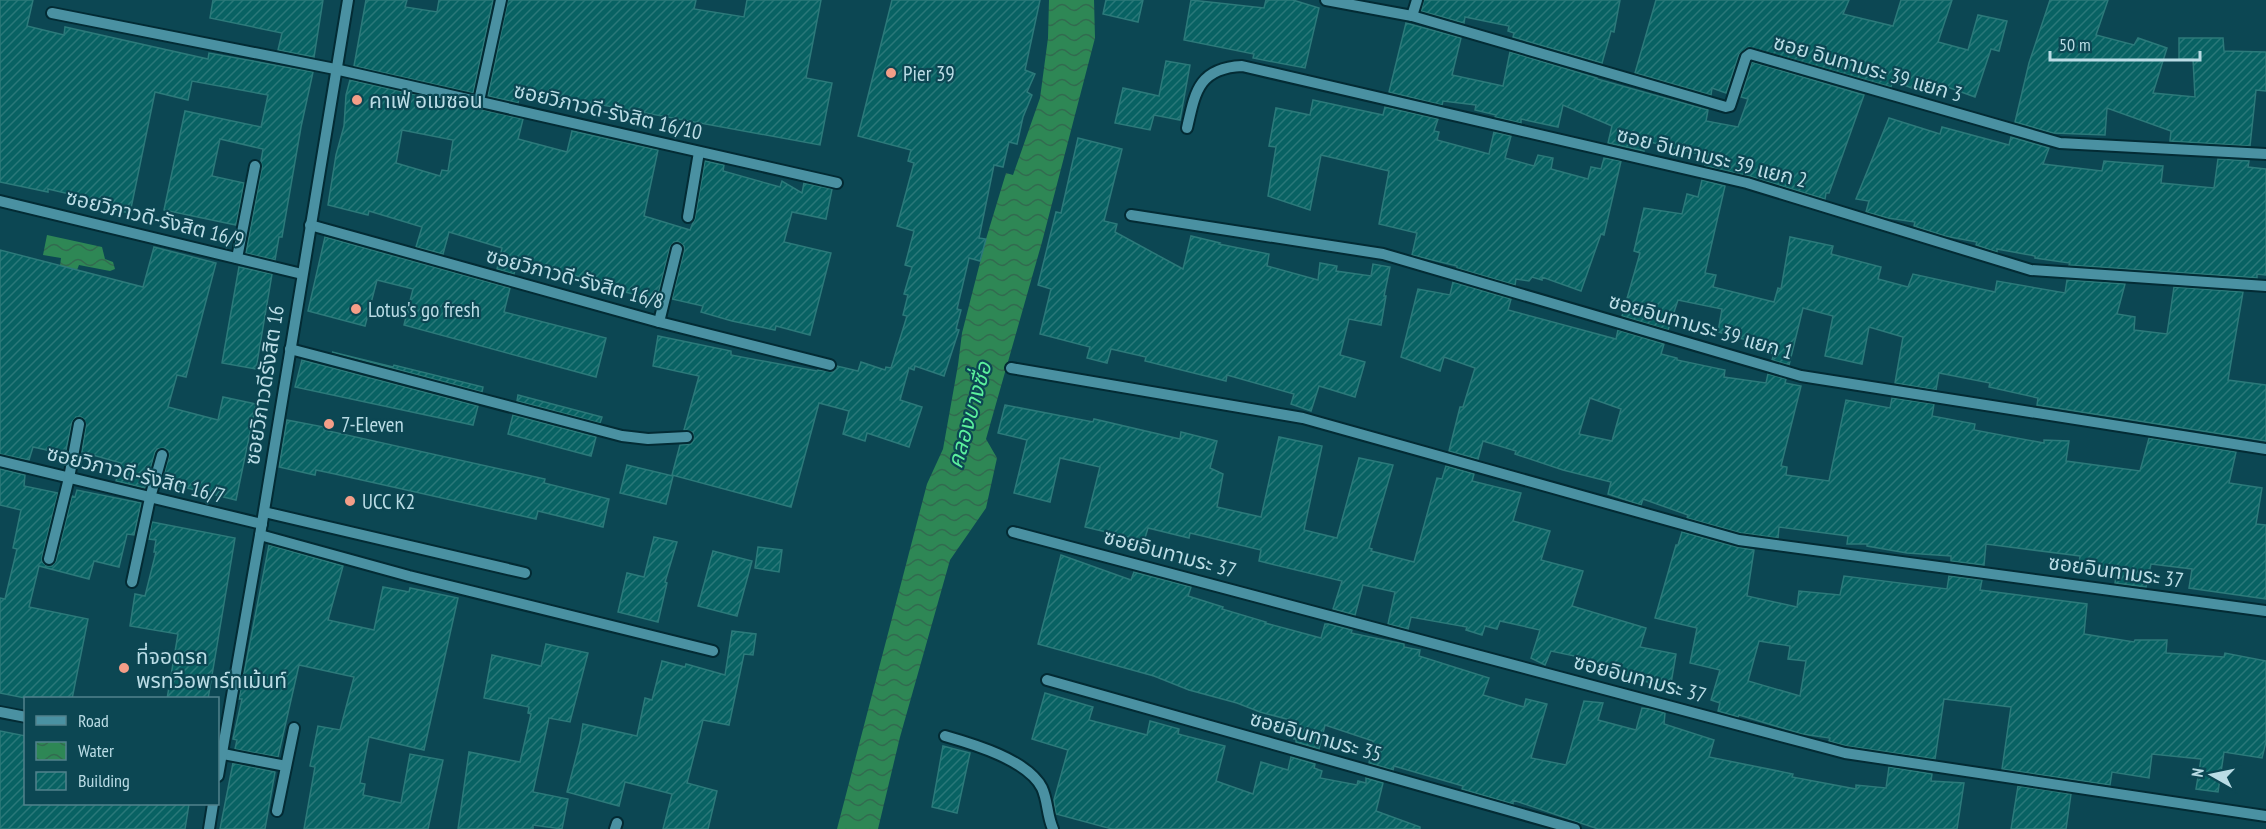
<svg xmlns="http://www.w3.org/2000/svg" width="2266" height="829" font-family="'PT Sans Narrow','Noto Sans Thai',sans-serif">
	<style>
		.water { fill: url(#water-waves) }
		.building { fill: url(#building-hatch); stroke: #2c7a7a; stroke-width: 1.5; fill-rule: evenodd }
		.lines { fill: none; stroke-linecap: round; stroke-linejoin: round }
		.minor-casing { stroke: #032b34; stroke-width: 14 }
		.minor { stroke: #4a91a2; stroke-width: 10 }
		.poi-dot { fill: #f49e88; stroke: #0c4753; stroke-width: 2 }
		.labels { text-anchor: middle; dominant-baseline: central; stroke-width: 4.5; stroke-linejoin: round; paint-order: stroke }
		.street-label { font-size: 21px; fill: #badce5; stroke: #0c4753 }
		.poi-label { font-size: 21px; fill: #badce5; stroke: #0c4753; text-anchor: start }
		.water-label { font-size: 22px; font-style: italic; fill: #5bf09d; stroke: #0c4753 }
	</style>
	<defs>
		<pattern id="water-waves" width="16" height="10" patternUnits="userSpaceOnUse" patternTransform="scale(1.5)"><rect width="16" height="10" fill="#2e8755"/><path d="M0 5q4-4 8 0t8 0" fill="none" stroke="#326b4f"/></pattern>
		<pattern id="building-hatch" width="6" height="6" patternUnits="userSpaceOnUse" patternTransform="scale(1.5)"><rect width="6" height="6" fill="#086263"/><path d="M-1 1l2-2M0 6l6-6M5 7l2-2" fill="none" stroke="#2a7879"/></pattern>
	</defs>
	<rect width="100%" height="100%" fill="#0c4753"/>
	<g class="water">
		<path d="M1049,0h45l1,38 -53,204 -56,197 11,19 -11,50 -36,52 -50,177 -22,92h-41l90,-345 16,-35 15,-84 4,-32 24,-94 20,-66 7,2 27,-77 8,-60z"/>
		<path d="M47,235l55,12 3,12 8,3 2,7 -5,2 -31,-6 -2,5 -17,-4 1,-8 -18,-3z"/>
	</g>
	<g class="building">
		<path d="M0,0h33l-6,26 37,9 1,-8 143,32 1,-6 104,19 -12,55 -19,110h-3l-4,23 -29,-7 16,-86 -1,-6 2,-12 -43,-10 -8,37 32,7 -8,42 -72,-15 21,-99 76,16 7,-32 -76,-14 -4,19 -33,-8 -25,121 -15,-3 2,-5 -69,-16v3l-48,-10z"/>
		<path d="M213,0h110l-9,57 -36,-7 4,-17 -72,-15z"/>
		<path d="M366,0h41l-2,7 32,5 2,-12h54l-20,93 -119,-27z"/>
		<path d="M508,0h188l-2,9 50,8 3,-17h74l-15,78 26,5 -12,62 -299,-55 -3,13 -30,-7z"/>
		<path d="M892,0h148l-15,70 10,4 -8,18 5,3 -9,22 -6,27 -8,-2 -6,25 -9,-2 -15,73 7,1 -6,22 -11,-3 -12,51 4,1 -5,19 3,1 -15,46 -29,-10 -1,4 -5,-2 -9,32 22,7 -13,40 -42,-14 -2,8 -22,-7 6,-23 -30,-8 -28,104 -119,-32 8,-30 11,-1 3,-4 -1,-8 -9,-2 15,-54 -46,-10 5,-30 73,15v4l86,16 1,-1 15,2 4,-6 21,5 3,-9 24,8 1,-3 5,1 16,-52 -4,-1 5,-20 -4,-1 8,-27 -7,-2 9,-34 -17,-5 17,-63 -6,-2 3,-11 -53,-14z"/>
		<path d="M1106,0h37l-5,22 -35,-8z"/>
		<path d="M1191,0l73,8 2,-8h27l26,8 -14,60 -52,-10 1,-4 -70,-14z"/>
		<path d="M1424,0h196l-6,32 -3,-1 -9,32 -89,-26 1,-4 -6,-2 1,-5 -44,-9 -1,6 -43,-12z"/>
		<path d="M1656,0h193l-6,14 50,12 8,-26h51l-14,42 30,8 10,-35 29,6 -8,30 -8,-2 -16,48 -58,-21 -5,12 -19,-7 -2,6 -142,-40 -10,7 -13,39 -14,-5 -1,7 -76,-22z"/>
		<path d="M2050,0h58l-12,35 38,10 4,-7 29,10 -14,45 42,4 -2,-38h-14v-21h44l1,13 42,1v39l-10,-1 -6,56 -80,-5 1,-10 -64,-23 -2,27 -52,-2 -38,-11 14,-59z"/>
		<path d="M1406,23l55,15 -9,37 51,11 7,-34 87,26v1l111,31 -2,11 32,6 10,-28 -7,-2 11,-35 112,33 -35,98h-3l-1,6 -76,-23 -44,-10 2,-10 -61,-15 -2,10 -36,-8 4,-17 -49,-21 -5,22 -37,-8v4l-26,-6 1,-2 -21,-5 1,-5 -33,-4 -1,4 -53,-13z"/>
		<path d="M1166,61l24,4 -10,55 -26,-5 -4,15 -35,-7 8,-35 36,8z"/>
		<path d="M350,80l173,39 -5,20 49,13 5,-21 86,19 -14,66 46,14 5,-12 10,-57 19,4 -1,6 57,16 2,-6 20,12 2,-10 28,6 -6,30 -34,-7 -8,30 47,11 -21,82 -34,-9 -1,4 -43,-9 -31,-9 2,-6 -31,-7 12,-48v-5l-5,-4h-5l-4,5 -12,48 -4,-1 -1,5 -32,-8 1,-3 -90,-24 -15,-2 -3,12 -17,-5 5,-21 -53,-16 -6,22 -27,-7 6,-20 -53,-16 -1,4 -40,-10 8,-50 8,-29 2,-31zM402,130l51,10 -5,31 -6,-1 -2,6 -44,-13z"/>
		<path d="M1313,100l70,15 2,-8 53,12 -4,12 5,1 -2,8 52,14 5,-22 17,4 -6,22 29,8 4,-11 15,3 -2,11 37,10 3,-12 10,2 3,-11 17,3 -17,74 -3,-1 -20,57 -39,-14v3l-10,-3 -3,4 -13,-2 -1,6 -58,-17v-2l-45,-11 5,-22 -38,-9 10,-53 -68,-16 -11,55 -42,-14 8,-49 -7,-1 7,-38 34,7z"/>
		<path d="M1889,118l51,16 2,-7 67,18 2,-8 38,11 -6,16 59,7 2,-10 59,5 -2,17 53,5 4,-29 31,2 -1,6 18,2v106l-9,-1v4l-12,-1 -176,-12 1,-2 -35,-5v-2l-38,-7v3l-21,-7 1,-3 -32,-6 -31,-10 1,-4 -27,-4 -22,-6 3,-11 -13,-2z"/>
		<path d="M1078,138l44,11 -18,72 13,3 -2,8 68,37 8,-33 29,7 -1,1 50,10 -2,12 51,14 2,-17 17,3 -1,5 35,5 2,-12 17,3 -6,29h2l-5,29 -32,-6 -9,36 25,7 -10,35 -36,-11 -8,25 -20,-7 3,-10 -67,-19 -1,6 -81,-20 1,-4 -35,-8 -4,14 -20,-5 3,-11 -50,-13 11,-45 -13,-4 18,-73 5,1z"/>
		<path d="M1702,180l23,6 -20,87 11,2 -3,12 61,15 4,-14 3,1 9,-52 43,9 -2,8 50,13 -3,12 30,8 5,-13 82,18 2,-11 68,12 2,-13 58,4 -8,30 18,3 -1,13 33,4 7,-47 69,5 -15,88 38,5v56l-229,-36 1,-7 -49,-11 1,-4 -51,-10 -3,17 -41,-7 8,-46 -34,-10 -7,37 -37,-8 8,-40 -30,-8 -14,57 -17,-5 2,-6 -18,-5 1,-6 -39,-11 4,-23 -44,-9 -10,30 -46,-14 18,-63 -6,-2 10,-43 38,6 5,-20 11,3z"/>
		<path d="M325,237l185,51 -6,24 102,26 -10,39 -192,-52 9,-36 -36,-9 -12,46 -57,-15z"/>
		<path d="M154,247l62,16 -30,114 -9,-2 -9,32 50,13 5,-23 33,7 -20,96 -74,-18 7,-26 -1,-6 -5,-2 -6,1 -2,3 -10,36 -29,-7 5,-18 -39,-11 4,-27 -2,-6 -3,-2h-5l-4,5 -7,32 -32,-7 -4,13 -29,-6v-204l143,37z"/>
		<path d="M239,267l33,7 -16,95 -34,-6z"/>
		<path d="M1453,282l58,17 -3,11 108,29 2,-9 46,14 -3,10 16,4v2l48,10 -1,7 42,6 2,-9 18,5 -1,4 16,3 -20,80 6,1 -1,8 43,6 17,-81 44,8 2,-10 42,6 -2,12 43,8 -1,6 70,13v-3l25,1 -3,20 74,10 9,-33 87,14 -7,31 33,5 -6,36 10,1v74l-77,-11 3,-19 -41,-5 -5,23 -31,-4 2,-13 -39,-2 2,-12 -94,-12 -2,21 -33,-4v-5l-44,-3 -40,-7v-2h-20l1,-8 -69,-9 -1,11 -37,-5 -54,-15 1,-3 -45,-16 -2,6 -33,-11 3,-12 -48,-12 -48,-16 1,-3 -33,-10 -5,18 -29,-8 11,-44h3l12,-39 -31,-11 -4,14 -39,-14 17,-68 32,6zM1590,398l31,11 -9,32 -33,-7z"/>
		<path d="M332,352l61,15 1,-2 89,22 -1,5z"/>
		<path d="M302,360l176,46 -5,19 -178,-38z"/>
		<path d="M518,395l84,22 -2,6 -83,-22z"/>
		<path d="M1005,405l88,17 1,-3 86,20 1,-7 36,9 -7,27 13,6 -6,33 44,10 18,-80 43,9 -18,84 33,8 22,-80 34,7 -24,83 3,1 -1,2 43,11 23,-84 5,1 4,-13 28,8 -2,7 49,12 -8,28 37,10 -9,29 42,11 -11,35 74,22 -6,19 36,7 -6,35 -55,-17 -1,2 -28,-8 3,-7 -38,-8 -6,14 -14,-7 9,-28 -40,-9 -3,8 -12,-3 -3,9 -16,-5 1,-3 -56,-10 -3,12 -20,-5 7,-32 -32,-7 -8,30 -22,-6 9,-28 -83,-20 2,-11 -71,-17 -1,5 -41,-10 -4,13 -59,-14 15,-60 -40,-9 -10,44 -36,-9 13,-53 -29,-7z"/>
		<path d="M513,415l83,22 -5,19 -83,-22z"/>
		<path d="M287,420l37,7v3l221,49 -1,4 65,16 -6,28 -65,-16 -2,8 -201,-45 -19,-4 -1,5 -36,-8z"/>
		<path d="M627,465l46,11 -7,28 -46,-11z"/>
		<path d="M0,469l25,6 -1,11 34,7 -16,64v5l5,4h5l4,-5 16,-65 3,1 2,-7 64,13 -7,32 -7,-1 -8,33 -25,-6 -5,18 -50,-13 -10,41 59,12 -16,80h-42l-30,-6v-95l5,1 12,-50 -4,-1 8,-38 -21,-5z"/>
		<path d="M152,522l83,16 -27,161h-41l11,-65 -48,-8 5,-32 10,2 11,-44h-2l2,-12 -7,-1z"/>
		<path d="M1682,532l55,15 17,3 -7,46 50,11 2,-16 41,4 4,-19 103,13 2,-13 33,4 -2,10 107,14 -3,30 50,8 1,-2h32l-1,13 58,4 1,-4 41,8v81l-4,16 -38,-6 -6,40 -22,-3 5,-30 -49,-5 -3,24 -37,-6 -2,13 -108,-16 9,-62 -67,-8 -9,60 -88,-13 -18,-5 1,-3 -28,-4 -63,-19 -1,2 -20,-6 2,-8 -9,-3 9,-30 -30,-7 7,-35 -42,-10 21,-73h2zM1759,641l31,5 -2,13 18,2 -6,35 -52,-15z"/>
		<path d="M654,537l23,5 -12,40 2,1 -9,39 -40,-10 9,-39 17,4z"/>
		<path d="M269,545l74,21 -15,54 46,10 9,-43 26,5 1,-4 48,10 -34,152 -55,-13 -9,46 5,1 -2,11 38,8 9,-49 33,6 -15,69h-124l11,-62 -5,-1 8,-40 22,4 14,-53 -55,-12 -21,92 -43,-8 2,-9 -4,-1 9,-40h-3z"/>
		<path d="M758,547l24,3 -3,22 -24,-4z"/>
		<path d="M713,551l39,10 -15,55 -39,-10z"/>
		<path d="M1061,555l70,25 3,-8 57,15 -3,9 35,11 -1,2 44,13 -1,1 56,15 4,-14h4l23,6 -1,3 53,11v3l16,3 -1,6 70,22 -6,17 41,12 2,-8 21,5 -16,54 35,7 18,-64 19,2 -5,17 38,10 6,-22 8,1 15,4 -1,11 50,16 -5,17 84,17 -1,3 64,12v-4l30,3 3,-21 43,7 -1,7 33,2 -7,46h-359l-85,-29v4l-51,-15 1,-3 -69,-20 -1,4 -24,-7 4,-22 -48,-16 -6,24 -23,-7v-3h-2l4,-17 -38,-10 -23,-9 -48,-13 -35,-14 -116,-32z"/>
		<path d="M732,631l24,3 -3,21 -9,-1 -15,71 -26,-5 -16,63 30,8 -9,38h-45l9,-35 -47,-12 -6,24 -52,-14 13,-50 3,-18 54,12 8,-38 7,2 10,-39 23,6 1,-3 39,11z"/>
		<path d="M546,644l42,9 -18,69 -21,-4 -16,74 35,7 -6,30 -29,-4v4h-75l11,-77 51,10 11,-48 -3,-1 1,-6 -45,-9 8,-43 49,11z"/>
		<path d="M1045,693l48,14 -4,13 58,15 3,-14 29,8 -1,5 47,12 -9,35 37,13 8,-32 27,8 3,-13 24,7 -1,4 8,3 -2,7 37,7 1,-4 8,2v-5l17,5 -7,28 44,16v2h-308l-56,-15 -2,-14 14,-50 -36,-11z"/>
		<path d="M0,731l26,5v68h163l-4,25h-185z"/>
		<path d="M943,746l27,7 -13,60 -25,-6z"/>
		<path d="M233,763l42,9 -10,57h-45z"/>
		<path d="M2018,786l53,8 -5,35h-55z"/>
	</g>
	<g class="lines">
		<defs>
			<g id="minor">
				<path d="M1326,0l86,16 314,91 4,-1 16,-49 4,-3 310,89 206,11"/>
				<path d="M52,13l283,56 502,114"/>
				<path d="M1412,16l5,-16"/>
				<path d="M479,101l22,-101"/>
				<path d="M1187,128c8,-35 11,-60 55,-62l505,117 284,87 235,16"/>
				<path d="M0,201l302,73"/>
				<path d="M1131,215l252,39 418,122 465,73"/>
				<path d="M688,217l11,-65"/>
				<path d="M310,225l349,97 171,43"/>
				<path d="M237,258l18,-92"/>
				<path d="M659,322l18,-73"/>
				<path d="M290,349l332,87 26,3 39,-2"/>
				<path d="M1011,368l292,50 436,122 527,71"/>
				<path d="M0,461l262,63"/>
				<path d="M264,512l261,61"/>
				<path d="M1013,532l832,221 421,63"/>
				<path d="M260,535l149,41 304,75"/>
				<path d="M49,559l20,-81 10,-54"/>
				<path d="M132,582l18,-84 12,-43"/>
				<path d="M1047,680l528,149"/>
				<path d="M0,712l26,5"/>
				<path d="M945,736c28,8 83,24 97,52 6,13 5,28 11,41"/>
				<path d="M218,753l68,13"/>
				<path d="M218,776l42,-241 88,-535"/>
				<path d="M277,811l17,-83"/>
				<path d="M209,829l4,-25"/>
				<path d="M615,829l2,-6"/>
			</g>
		</defs>
		<use href="#minor" class="minor-casing"/>
		<use href="#minor" class="minor"/>
	</g>
	<g class="poi-dot">
		<circle cx="891" cy="73" r="6"/>
		<circle cx="357" cy="100" r="6"/>
		<circle cx="356" cy="309" r="6"/>
		<circle cx="329" cy="424" r="6"/>
		<circle cx="350" cy="501" r="6"/>
		<circle cx="124" cy="668" r="6"/>
	</g>
	<g class="labels">
		<g class="street-label">
			<text transform="translate(1868 68) rotate(16)">ซอย อินทามระ 39 แยก 3</text>
			<text transform="translate(608 111) rotate(13)">ซอยวิภาวดี-รังสิต 16/10</text>
			<text transform="translate(1712 157) rotate(14)">ซอย อินทามระ 39 แยก 2</text>
			<text transform="translate(155 218) rotate(14)">ซอยวิภาวดี-รังสิต 16/9</text>
			<text transform="translate(575 278) rotate(15)">ซอยวิภาวดี-รังสิต 16/8</text>
			<text transform="translate(1701 326) rotate(16)">ซอยอินทามระ 39 แยก 1</text>
			<text transform="translate(264 385) rotate(-81)">ซอยวิภาวดีรังสิต 16</text>
			<text transform="translate(136 474) rotate(14)">ซอยวิภาวดี-รังสิต 16/7</text>
			<text transform="translate(1170 553) rotate(15)">ซอยอินทามระ 37</text>
			<text transform="translate(2116 571) rotate(8)">ซอยอินทามระ 37</text>
			<text transform="translate(1640 678) rotate(15)">ซอยอินทามระ 37</text>
			<text transform="translate(1316 736) rotate(16)">ซอยอินทามระ 35</text>
		</g>
		<g class="poi-label">
			<text x="903" y="73">Pier 39</text>
			<text x="369" y="100">คาเฟ่ อเมซอน</text>
			<text x="368" y="309">Lotus's go fresh</text>
			<text x="341" y="424">7-Eleven</text>
			<text x="362" y="501">UCC K2</text>
			<text x="136" y="656">ที่จอดรถ<tspan x="136" dy="24">พรทวีอพาร์ทเม้นท์</tspan></text>
		</g>
		<g class="water-label">
			<text transform="translate(969 415) rotate(-74)">คลองบางซื่อ</text>
		</g>
	</g>
	<rect x="24" y="697" width="195" height="108" fill="#0c4753" stroke="#52838d" stroke-width="1.5"/>
	<rect x="36" y="716" width="30" height="9" fill="#4a91a2" stroke="#52838d" stroke-width="1.5"/>
	<text x="78" y="727" font-size="18" fill="#badce5">Road</text>
	<rect x="36" y="742" width="30" height="18" fill="url(#water-waves)" stroke="#52838d" stroke-width="1.5"/>
	<text x="78" y="757" font-size="18" fill="#badce5">Water</text>
	<rect x="36" y="772" width="30" height="18" fill="url(#building-hatch)" stroke="#52838d" stroke-width="1.5"/>
	<text x="78" y="787" font-size="18" fill="#badce5">Building</text>
	<g transform="translate(2212 775) rotate(279)" stroke="#0c4753" stroke-width="4.5" paint-order="stroke">
	<path d="M0-4.5L10 22L0 15L-10 22Z" fill="#badce5"/>
	<text y="-9" font-size="16" font-weight="bold" text-anchor="middle" fill="#badce5">N</text>
	</g>
	<path d="M2050 51v9h150v-9" fill="none" stroke="#badce5" stroke-width="3"/>
	<text x="2059" y="51" font-size="18" fill="#badce5" stroke="#0c4753" stroke-width="4.5" paint-order="stroke">50 m</text>
</svg>
